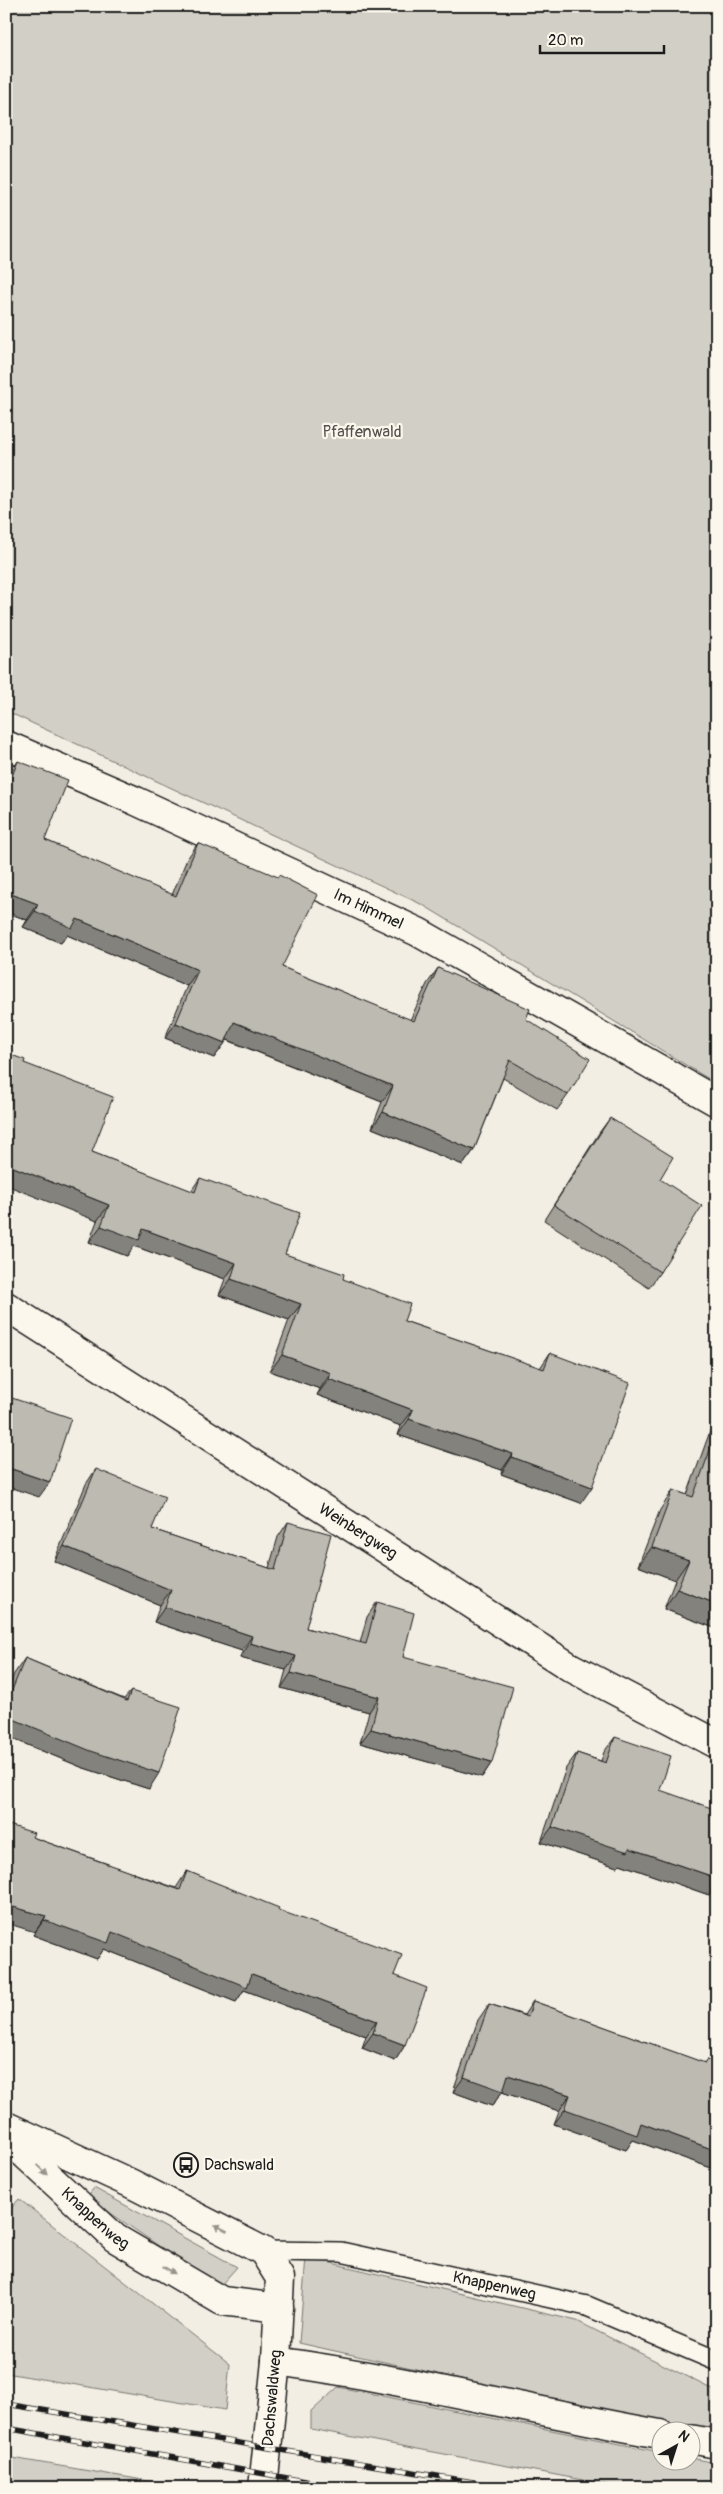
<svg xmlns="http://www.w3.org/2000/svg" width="723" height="2494" font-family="Pangolin,sans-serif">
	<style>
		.green { fill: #d2cfc6; stroke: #777671 }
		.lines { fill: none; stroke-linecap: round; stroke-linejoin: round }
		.lane-casing { stroke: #1c1c1c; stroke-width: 22 }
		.street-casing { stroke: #1c1c1c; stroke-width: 31 }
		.lane { stroke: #fbf7ec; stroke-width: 19 }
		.street { stroke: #fbf7ec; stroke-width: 28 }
		.rail-casing { stroke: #1c1c1c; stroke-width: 5.5 }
		.rail { stroke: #fbf7ec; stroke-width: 4; stroke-dasharray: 11; stroke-linecap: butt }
		.wall { fill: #a3a098; stroke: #1c1c1c }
		.shaded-wall { fill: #84827c; stroke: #1c1c1c }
		.building { fill: #bdbab1; stroke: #1c1c1c }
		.oneway { fill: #97948e }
		.labels { text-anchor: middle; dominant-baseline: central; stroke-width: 4.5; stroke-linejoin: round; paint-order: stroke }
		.park-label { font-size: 16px; fill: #53524f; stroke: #fbf7ec }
		.street-label { font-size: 16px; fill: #1c1c1c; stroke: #fbf7ec }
		.poi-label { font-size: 16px; fill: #1c1c1c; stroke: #fbf7ec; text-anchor: start }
	</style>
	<rect width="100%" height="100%" fill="#f2eee4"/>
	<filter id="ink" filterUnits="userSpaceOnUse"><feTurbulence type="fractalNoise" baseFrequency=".02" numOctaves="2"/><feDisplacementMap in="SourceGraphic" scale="10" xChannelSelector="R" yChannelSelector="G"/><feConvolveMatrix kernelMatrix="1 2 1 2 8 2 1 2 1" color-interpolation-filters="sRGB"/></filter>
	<g filter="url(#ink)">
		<g class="green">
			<path d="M6,6h711v1078l-294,-179 -417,-194z"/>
			<path d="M94,2188l143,79 -18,20 -132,-90z"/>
			<path d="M19,2199l211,165 -5,46 -219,-37v-159z"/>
			<path d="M306,2257l271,64 140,71v44l-418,-93z"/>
			<path d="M338,2387l322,65v10h30l1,-4 26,5v25h-92l-314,-59v-17z"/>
			<path d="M6,2457l185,31h-185z"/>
		</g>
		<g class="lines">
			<defs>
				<g id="lane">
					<path id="s1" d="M263,2251l78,1 246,54 130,55"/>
				</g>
				<g id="street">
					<path id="s2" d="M6,745l130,56 282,131 299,170"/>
					<path id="s3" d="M6,1306l564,361 147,77"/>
					<path d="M6,2126l124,57 133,68 17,27 -4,83 -13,127"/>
					<path id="s4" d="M6,2137l109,101 107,63 57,7"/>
					<path d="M276,2361c129,18 256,50 384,73"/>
					<path d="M690,2439l27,5"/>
				</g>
			</defs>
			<use href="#lane" class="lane-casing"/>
			<use href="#street" class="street-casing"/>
			<use href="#lane" class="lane"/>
			<use href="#street" class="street"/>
			<defs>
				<g id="rail">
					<path d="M6,2404l503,84"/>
					<path d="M6,2428l338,60"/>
				</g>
			</defs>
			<use href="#rail" class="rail-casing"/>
			<use href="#rail" class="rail"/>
		</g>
		<g class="wall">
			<path d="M18,761l27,79 127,55 15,-36 11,-16 84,124 128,53 17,-36 11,-16 88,51 42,76 -11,15 -54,-32 -29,72 -11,15 -91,-37 10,-26 -155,-62 -13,18 -49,-20 22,-52 -120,-51 -6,8 -38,-16 4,-7 -21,-8v-133z"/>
			<path d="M24,1063l68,89 99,39 9,-13 85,76 58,25 61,42 136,47 10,-15 31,150 -80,-29 1,-4 -104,-35 3,-9 -84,-31 3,-6 -50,-18 19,-51 -70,-25 6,-16 -91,-33 -7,10 -38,-14 8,-21z"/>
			<path d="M610,1118l50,61v93l-11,16 -105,-68 55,-87z"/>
			<path d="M717,1412v217l-53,-20 11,-29 -37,-14 22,-56 13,-20 14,5z"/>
			<path d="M96,1469l56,60 117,39 9,-31 10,-15 18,106 54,15 7,-26 10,-15 26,55 89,105 -10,15 -122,-34 9,-31 -88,-24 5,-18 -46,-12 2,-7 -88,-29 6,-17 -106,-44 32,-77z"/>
			<path d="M25,1658l99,41 7,-8 18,98 -68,-22 -75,-31v-42l8,-20z"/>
			<path d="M615,1737l45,53 51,102 -2,3 -89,-31 -3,3 -76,-25 25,-74 11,-15 24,8 3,-9z"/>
			<path d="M32,1837l144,51 11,-17 91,39 116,65 11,70 -10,16 -33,-13 4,-12 -122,-46 -8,12 -132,-53 -7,10 -64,-24 2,-3z"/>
			<path d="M533,2001l171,62 2,-3 11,3v107l-84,-30 -7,10 -72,-26 5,-13 -57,-19 -10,14 -39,-14 25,-72 11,-16 35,11z"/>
		</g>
		<g class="shaded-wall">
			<path d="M6,892l32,12 -11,16 -21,-8z"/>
			<path d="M35,911l42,8 121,51 -11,16 -120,-51 -6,8 -38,-16z"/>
			<path d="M234,1022l159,64 -11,16 -159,-64z"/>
			<path d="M176,1023l49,20 -11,15 -49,-20z"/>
			<path d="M383,1112l91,38 -11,15 -91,-37z"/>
			<path d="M6,1164l103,41 -12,16 -91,-36z"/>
			<path d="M101,1226l42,3 93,34 -11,16 -91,-33 -7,10 -38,-14z"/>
			<path d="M231,1279l70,25 -12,16 -70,-25z"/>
			<path d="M282,1355l49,18 -11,16 -50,-18z"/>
			<path d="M329,1379l84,31 -12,16 -84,-31z"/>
			<path d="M409,1419l104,35 -11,16 -104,-35z"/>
			<path d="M512,1457l80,30 -11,16 -80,-29z"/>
			<path d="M6,1467l44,15 -11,15 -33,-11z"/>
			<path d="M64,1546l107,44 -11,15 -106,-44z"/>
			<path d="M652,1547l37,13 -14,20 -37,-14z"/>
			<path d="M677,1589l40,15v25l-53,-20z"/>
			<path d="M165,1607l87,29 -10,15 -88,-29z"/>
			<path d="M250,1643l46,13 -10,14 -46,-12z"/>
			<path d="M291,1673l88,24 -10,15 -88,-24z"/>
			<path d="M6,1716l153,57 -10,16 -68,-22 -75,-31z"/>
			<path d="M371,1729l121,33 -10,15 -122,-34z"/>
			<path d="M552,1827l77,21 88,30v16l-6,-2 -2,3 -89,-31 -3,3 -76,-25z"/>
			<path d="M6,1905l40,11 -11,16 -29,-9z"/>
			<path d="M44,1920l68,12 140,42 125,47 -11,15 -122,-46 -8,12 -132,-53 -7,10 -64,-24z"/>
			<path d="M373,2033l32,12 -10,16 -33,-13z"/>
			<path d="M508,2075l62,20 -11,16 -57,-19 -10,14 -39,-14 11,-15z"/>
			<path d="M565,2109l76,14 76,28v19l-84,-30 -7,10 -72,-26z"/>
		</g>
		<g class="building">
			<path d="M18,761l50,19 -23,60 131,56 22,-53 80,34 1,-2 39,20 -36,72 132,54 24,-53 92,41 -4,10 64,40 -22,36 -58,-35 -36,90 -91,-38 10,-26 -159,-64 -9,21 -49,-20 22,-53 -121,-51 -5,9 -37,-17 3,-7 -32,-12v-101z"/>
			<path d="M6,1053l19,7 -1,3 89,34 -21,55 103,40 5,-14 100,35 -15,41 59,20 -1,5 67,25 -6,17 140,48 6,-16 80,30 -38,104 -80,-30 1,-3 -104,-35 4,-9 -84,-31 2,-6 -49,-18 19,-51 -70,-25 5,-16 -93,-34 -4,11 -38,-14 8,-21 -103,-41z"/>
			<path d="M610,1118l63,39 -13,22 42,27 -42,66 -106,-67z"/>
			<path d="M6,1396l65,22 -21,64 -44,-15z"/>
			<path d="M717,1431v173l-40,-15 12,-29 -37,-13 21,-57 20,7z"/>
			<path d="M96,1469l69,28 -13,32 123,41 13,-48 43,12 -25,94 60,16 11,-42 37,11 -11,44 110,30 -21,75 -121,-33 8,-32 -88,-24 5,-17 -46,-13 2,-7 -87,-29 6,-17 -107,-44z"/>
			<path d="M25,1658l102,43 4,-10 50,16 -22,66 -68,-22 -85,-35v-11z"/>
			<path d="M615,1737l56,19 -11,34 57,20v68l-88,-30 -1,4 -76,-25 25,-74 29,10z"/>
			<path d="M6,1824l28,9 -2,4 148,53 7,-19 92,37 -1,2 124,45 -8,20 33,13 -22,57 -32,-12 4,-12 -125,-47 -5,13 -135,-55 -4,11 -64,-23 2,-4 -40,-11z"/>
			<path d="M533,2001l172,62 1,-3 11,3v88l-76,-28 -4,12 -72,-26 5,-14 -62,-20 -5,16 -39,-14 25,-73 39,13z"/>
		</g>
		<defs><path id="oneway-solid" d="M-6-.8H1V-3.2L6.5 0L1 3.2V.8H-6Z" transform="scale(1.25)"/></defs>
		<g class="oneway">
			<use href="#oneway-solid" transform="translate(42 2170) rotate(43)"/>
			<use href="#oneway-solid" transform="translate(221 2228) rotate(-154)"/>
			<use href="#oneway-solid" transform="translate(169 2270) rotate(31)"/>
		</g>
	</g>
	<defs>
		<symbol id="bus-ring" viewBox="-11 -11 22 22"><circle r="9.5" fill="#fbf7ec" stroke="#1c1c1c" stroke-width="1.5"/><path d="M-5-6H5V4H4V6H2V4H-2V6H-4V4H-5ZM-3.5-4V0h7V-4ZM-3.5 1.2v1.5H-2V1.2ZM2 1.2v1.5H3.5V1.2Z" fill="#1c1c1c"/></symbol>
	</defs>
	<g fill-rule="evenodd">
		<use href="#bus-ring" x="172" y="2151" width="28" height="28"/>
	</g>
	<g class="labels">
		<g class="park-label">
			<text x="362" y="432">Pfaffenwald</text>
		</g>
		<g class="street-label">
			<text stroke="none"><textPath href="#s2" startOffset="398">Im Himmel</textPath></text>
			<text stroke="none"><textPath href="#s3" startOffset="418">Weinbergweg</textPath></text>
			<text stroke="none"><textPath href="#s4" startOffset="121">Knappenweg</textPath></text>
			<text stroke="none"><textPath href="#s1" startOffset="235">Knappenweg</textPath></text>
			<text transform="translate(272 2398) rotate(-85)">Dachswaldweg</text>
		</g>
		<g class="poi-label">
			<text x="204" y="2165">Dachswald</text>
		</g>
	</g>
	<rect width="723" height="2494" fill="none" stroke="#fbf7ec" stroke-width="25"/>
	<rect x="12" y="12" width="698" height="2469" fill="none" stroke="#1c1c1c" stroke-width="2" filter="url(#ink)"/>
	<g transform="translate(676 2446) rotate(39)"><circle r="24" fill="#fbf7ec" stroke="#a29f99"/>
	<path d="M0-4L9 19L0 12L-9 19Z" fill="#1c1c1c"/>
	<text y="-8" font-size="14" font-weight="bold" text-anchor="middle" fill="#1c1c1c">N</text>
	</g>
	<path d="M540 45v8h124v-8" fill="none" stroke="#1c1c1c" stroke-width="2.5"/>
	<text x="548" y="45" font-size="15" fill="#1c1c1c" stroke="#fbf7ec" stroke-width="4" paint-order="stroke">20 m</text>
</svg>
